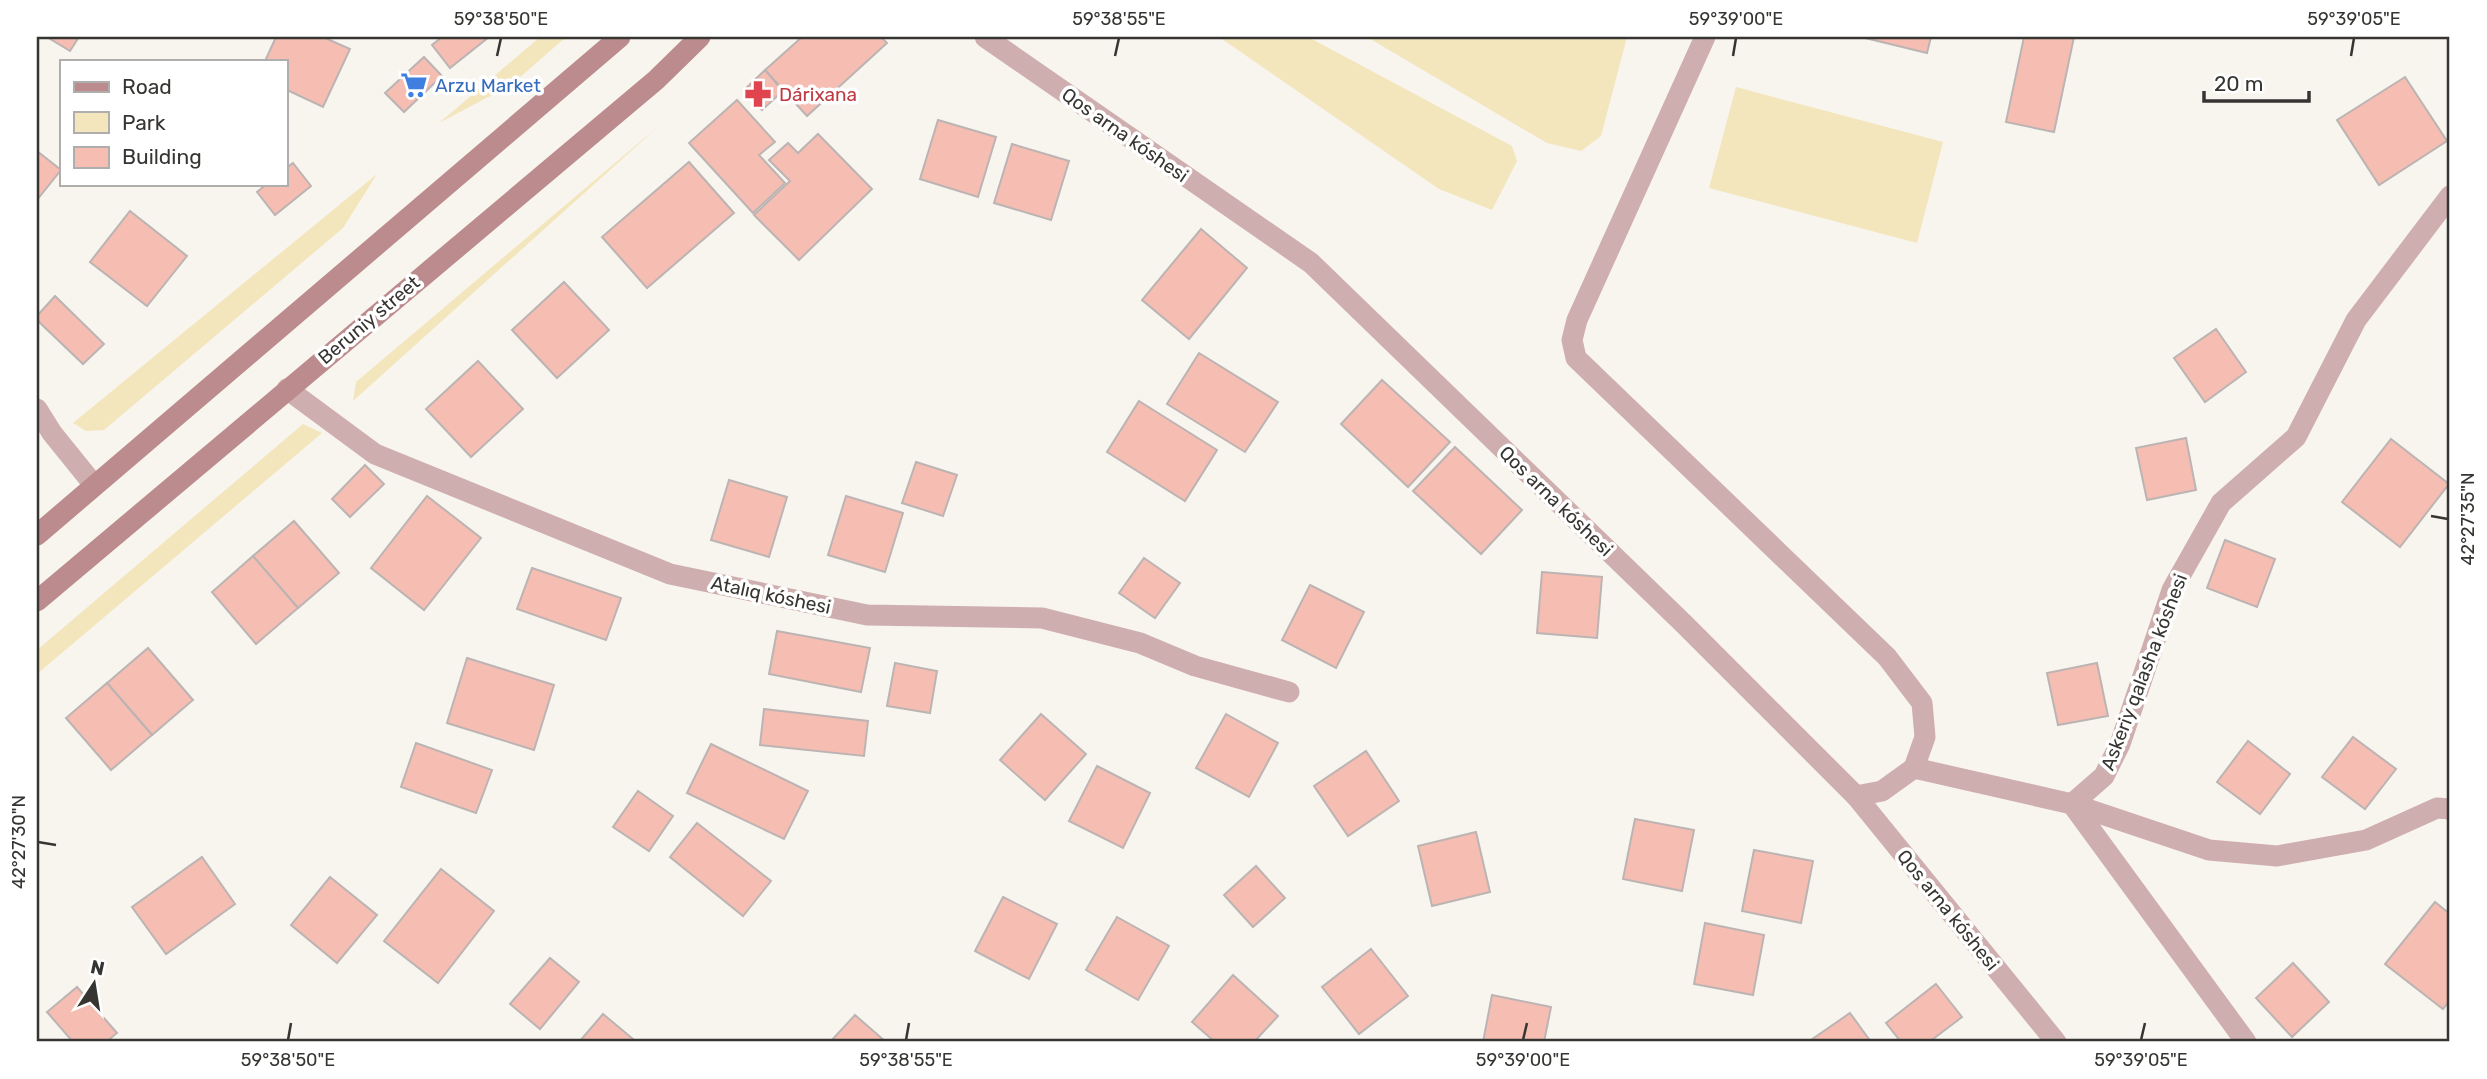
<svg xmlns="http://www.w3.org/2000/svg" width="2487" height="1079" font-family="Rubik,sans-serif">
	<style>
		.green { fill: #f3e5bc }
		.building { fill: #f6bdb2; stroke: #bcb4b3; stroke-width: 2 }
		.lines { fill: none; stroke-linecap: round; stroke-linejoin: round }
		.street { stroke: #cfaeaf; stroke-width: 21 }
		.secondary { stroke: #bb8b8d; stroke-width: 21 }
		.ticks { fill: none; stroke: #363532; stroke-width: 2.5 }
		.labels { text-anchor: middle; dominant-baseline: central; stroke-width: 7; stroke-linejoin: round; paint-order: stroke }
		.shop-label { font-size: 19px; fill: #366cbe; stroke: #fff; text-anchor: start }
		.health-label { font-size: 19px; fill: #be3a42; stroke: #fff; text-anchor: start }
		.street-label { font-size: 19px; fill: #363532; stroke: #fff }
		.neatline { fill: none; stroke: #363532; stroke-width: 2.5 }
		.ticks-label { font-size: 18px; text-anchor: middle; fill: #363532 }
	</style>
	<rect width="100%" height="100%" fill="#f8f5ef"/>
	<g class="green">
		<path d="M540,37h26l-55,48 -72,38z"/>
		<path d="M1219,37h89l204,109 5,15 -25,49 -53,-21z"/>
		<path d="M1367,37h260l-26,99 -20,15 -34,-8z"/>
		<path d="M1736,87l207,55 -26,101 -208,-55z"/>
		<path d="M660,125l-307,276 3,-19z"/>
		<path d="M377,174l-34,54 -239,202 -18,1 -13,-8z"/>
		<path d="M303,424l19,9 -285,241v-24z"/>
	</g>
	<g class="building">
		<path d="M47,37h32l-9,14z"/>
		<path d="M276,37h47l27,12 -27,58 -38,-18v-28h-20z"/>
		<path d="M442,37h47l-39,31 -18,-23z"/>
		<path d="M802,37h79l6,6 -80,73 -42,-46z"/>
		<path d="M1861,37h70l-4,16z"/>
		<path d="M2024,37h50l-20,95 -48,-10z"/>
		<path d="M424,57l18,19 -38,36 -19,-19z"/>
		<path d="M765,70l18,21 -21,19 -18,-20z"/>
		<path d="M2405,77l42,64 -68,44 -42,-65z"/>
		<path d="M737,100l38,42 -16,13 26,28 -32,30 -64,-70z"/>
		<path d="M938,120l58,17 -18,60 -58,-18z"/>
		<path d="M818,134l54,55 -73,71 -45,-45 36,-34 -21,-21 19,-17 10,10z"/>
		<path d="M1012,144l57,17 -18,59 -57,-17z"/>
		<path d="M37,151l24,19 -24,30z"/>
		<path d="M689,162l45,51 -87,75 -45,-51z"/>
		<path d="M293,163l18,23 -36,29 -18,-23 10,-8h18v-15z"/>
		<path d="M130,211l57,45 -40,50 -57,-44z"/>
		<path d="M1201,229l46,39 -58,71 -47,-39z"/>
		<path d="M564,282l45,48 -52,48 -45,-48z"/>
		<path d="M55,296l49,48 -21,20 -46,-44v-4z"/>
		<path d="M2216,329l30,43 -41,30 -31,-44z"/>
		<path d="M1199,353l79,49 -33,50 -78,-48z"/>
		<path d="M478,361l45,48 -52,48 -45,-48z"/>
		<path d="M1382,380l68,62 -42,45 -67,-63z"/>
		<path d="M1139,401l78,49 -32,51 -78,-49z"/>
		<path d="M2186,438l10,52 -49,10 -11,-52z"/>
		<path d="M2391,439l58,45 -49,63 -58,-45z"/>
		<path d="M1455,447l67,63 -41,44 -68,-63z"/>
		<path d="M916,462l41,13 -14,41 -41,-13z"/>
		<path d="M365,465l19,19 -34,33 -18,-18z"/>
		<path d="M729,480l58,17 -18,60 -58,-17z"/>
		<path d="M427,496l54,42 -57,72 -53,-42z"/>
		<path d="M846,496l57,17 -18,59 -57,-17z"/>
		<path d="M294,521l45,52 -41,35 -45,-52z"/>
		<path d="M2225,540l50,19 -18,48 -50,-19z"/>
		<path d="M253,556l45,52 -42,36 -44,-52z"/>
		<path d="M1144,558l36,25 -25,35 -36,-25z"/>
		<path d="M532,568l89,30 -15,42 -89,-31z"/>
		<path d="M1542,572l60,5 -5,61 -60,-5z"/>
		<path d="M1310,585l54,27 -28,56 -54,-28z"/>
		<path d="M777,631l93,17 -9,44 -92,-18z"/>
		<path d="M148,648l45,52 -41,35 -45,-52z"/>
		<path d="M467,658l87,27 -20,65 -87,-27z"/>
		<path d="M895,663l42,8 -7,42 -43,-7z"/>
		<path d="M2097,663l11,53 -50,9 -11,-52z"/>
		<path d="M107,683l45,52 -41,35 -45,-52z"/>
		<path d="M764,709l104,12 -4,35 -104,-11z"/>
		<path d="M1041,714l45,40 -41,46 -45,-40z"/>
		<path d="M1226,714l52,29 -29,54 -53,-29z"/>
		<path d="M2353,737l43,32 -31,40 -43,-32z"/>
		<path d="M2248,741l42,33 -30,40 -43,-32z"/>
		<path d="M416,743l76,27 -16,43 -75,-26z"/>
		<path d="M711,744l97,47 -24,48 -97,-46z"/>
		<path d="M1366,751l33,50 -51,35 -34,-50z"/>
		<path d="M1097,766l53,27 -27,55 -54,-27z"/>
		<path d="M638,791l35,25 -24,35 -36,-24z"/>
		<path d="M1635,819l59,11 -12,61 -59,-12z"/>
		<path d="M697,823l74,58 -28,35 -73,-59z"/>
		<path d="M1476,832l14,60 -58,14 -14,-60z"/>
		<path d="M1754,850l59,11 -12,62 -59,-12z"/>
		<path d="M202,857l33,47 -69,50 -34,-47z"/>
		<path d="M1256,866l29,32 -32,29 -29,-32z"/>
		<path d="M441,869l53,42 -56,72 -54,-42z"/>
		<path d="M330,877l47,38 -40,48 -46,-38z"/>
		<path d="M1003,897l54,27 -28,55 -54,-28z"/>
		<path d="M2435,902l15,12v86l-7,9 -58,-45z"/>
		<path d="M1117,917l52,29 -31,54 -52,-30z"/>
		<path d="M1705,923l59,12 -11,60 -59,-11z"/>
		<path d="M1371,949l37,47 -49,38 -37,-47z"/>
		<path d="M550,958l29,24 -39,47 -30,-25z"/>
		<path d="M2293,963l36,39 -37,35 -36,-39z"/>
		<path d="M1233,975l45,41 -24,26h-39l-23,-20z"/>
		<path d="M1936,984l26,33 -33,25h-28l-15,-19z"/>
		<path d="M77,987l40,46 -11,9h-33l-26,-30z"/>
		<path d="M1492,995l59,12 -7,35h-61z"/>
		<path d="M1850,1013l21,29h-63z"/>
		<path d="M603,1014l30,25 -3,3h-51z"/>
		<path d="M855,1015l31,27h-56z"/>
	</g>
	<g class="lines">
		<g class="street">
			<path d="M985,37l326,226 372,360 173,173 200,246"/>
			<path d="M1705,37l-128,283 -5,20 4,18 311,299 35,46 3,34 -11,31"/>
			<path d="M287,389l88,65 295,120 197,41 175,3 98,25 55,23 94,26"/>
			<path d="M37,409l15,24 42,52"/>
			<path d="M1856,796l26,-5 32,-23 158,36 137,46 68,6 89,-16 71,-32 13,1"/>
			<path d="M2072,804l32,-28 16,-32 52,-154 49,-87 75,-66 60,-117 94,-124"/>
			<path d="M2072,804l174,238"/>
		</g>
		<g class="secondary">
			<path d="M37,535l583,-498"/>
			<path d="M37,601l619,-521 44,-43"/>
		</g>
	</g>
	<path class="ticks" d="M497,56l4,-18M1115,56l4,-18M1733,56l3,-18M2351,56l3,-18M2431,516l17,3M38,842l18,3M288,1040l3,-17M906,1040l3,-17M1523,1040l4,-17M2141,1040l4,-17"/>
	<defs>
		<symbol id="supermarket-bare" viewBox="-9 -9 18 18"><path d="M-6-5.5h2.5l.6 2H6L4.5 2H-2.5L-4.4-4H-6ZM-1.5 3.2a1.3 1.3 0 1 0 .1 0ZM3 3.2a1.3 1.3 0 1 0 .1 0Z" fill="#3f7fe0" stroke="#fff" stroke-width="2.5" paint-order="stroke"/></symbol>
		<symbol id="pharmacy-bare" viewBox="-9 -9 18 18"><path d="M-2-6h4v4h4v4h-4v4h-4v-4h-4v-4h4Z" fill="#e0444e" stroke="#fff" stroke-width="2.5" paint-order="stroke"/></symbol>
	</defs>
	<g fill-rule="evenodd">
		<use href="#supermarket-bare" x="395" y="66" width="38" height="38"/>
		<use href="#pharmacy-bare" x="739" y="75" width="38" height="38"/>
	</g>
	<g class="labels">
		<g class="shop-label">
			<text x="435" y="85">Arzu Market</text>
		</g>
		<g class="health-label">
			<text x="779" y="94">Dárixana</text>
		</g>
		<g class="street-label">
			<text transform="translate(1125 135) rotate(35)">Qos arna kóshesi</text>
			<text transform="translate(369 320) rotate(-40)">Beruniy street</text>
			<text transform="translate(1556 501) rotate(44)">Qos arna kóshesi</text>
			<text transform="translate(771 595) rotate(12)">Atalıq kóshesi</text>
			<text transform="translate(2144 672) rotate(-69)">Askeriy qalasha kóshesi</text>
			<text transform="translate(1948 910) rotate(51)">Qos arna kóshesi</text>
		</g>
	</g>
	<rect width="2487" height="1079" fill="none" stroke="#ffffff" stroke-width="77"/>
	<rect x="60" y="60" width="228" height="126" fill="#ffffff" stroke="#afaead" stroke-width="2"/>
	<rect x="74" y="82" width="35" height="10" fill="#bb8b8d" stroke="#afaead" stroke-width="2"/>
	<text x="122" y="94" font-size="21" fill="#363532">Road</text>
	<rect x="74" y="112" width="35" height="21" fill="#f3e5bc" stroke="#afaead" stroke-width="2"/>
	<text x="122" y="130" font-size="21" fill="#363532">Park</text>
	<rect x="74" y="147" width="35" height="21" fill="#f6bdb2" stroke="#afaead" stroke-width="2"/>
	<text x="122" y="164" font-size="21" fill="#363532">Building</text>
	<g transform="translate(94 984) rotate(12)" stroke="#ffffff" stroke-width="5" paint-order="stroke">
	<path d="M0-5L12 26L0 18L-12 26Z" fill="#363532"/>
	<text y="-10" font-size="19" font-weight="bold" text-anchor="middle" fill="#363532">N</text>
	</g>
	<path d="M2204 91v10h105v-10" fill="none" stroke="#363532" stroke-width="3.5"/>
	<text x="2214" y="91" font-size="21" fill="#363532" stroke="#ffffff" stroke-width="5" paint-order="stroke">20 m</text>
	<rect x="38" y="38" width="2410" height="1002" class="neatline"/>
	<g class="ticks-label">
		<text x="501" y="25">59°38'50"E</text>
		<text x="1119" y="25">59°38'55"E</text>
		<text x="1736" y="25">59°39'00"E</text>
		<text x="2354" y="25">59°39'05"E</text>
		<text transform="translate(2468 519) rotate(-90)" y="6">42°27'35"N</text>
		<text transform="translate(19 842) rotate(-90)" y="6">42°27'30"N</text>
		<text x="288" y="1066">59°38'50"E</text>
		<text x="906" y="1066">59°38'55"E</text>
		<text x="1523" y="1066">59°39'00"E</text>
		<text x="2141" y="1066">59°39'05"E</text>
	</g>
</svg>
